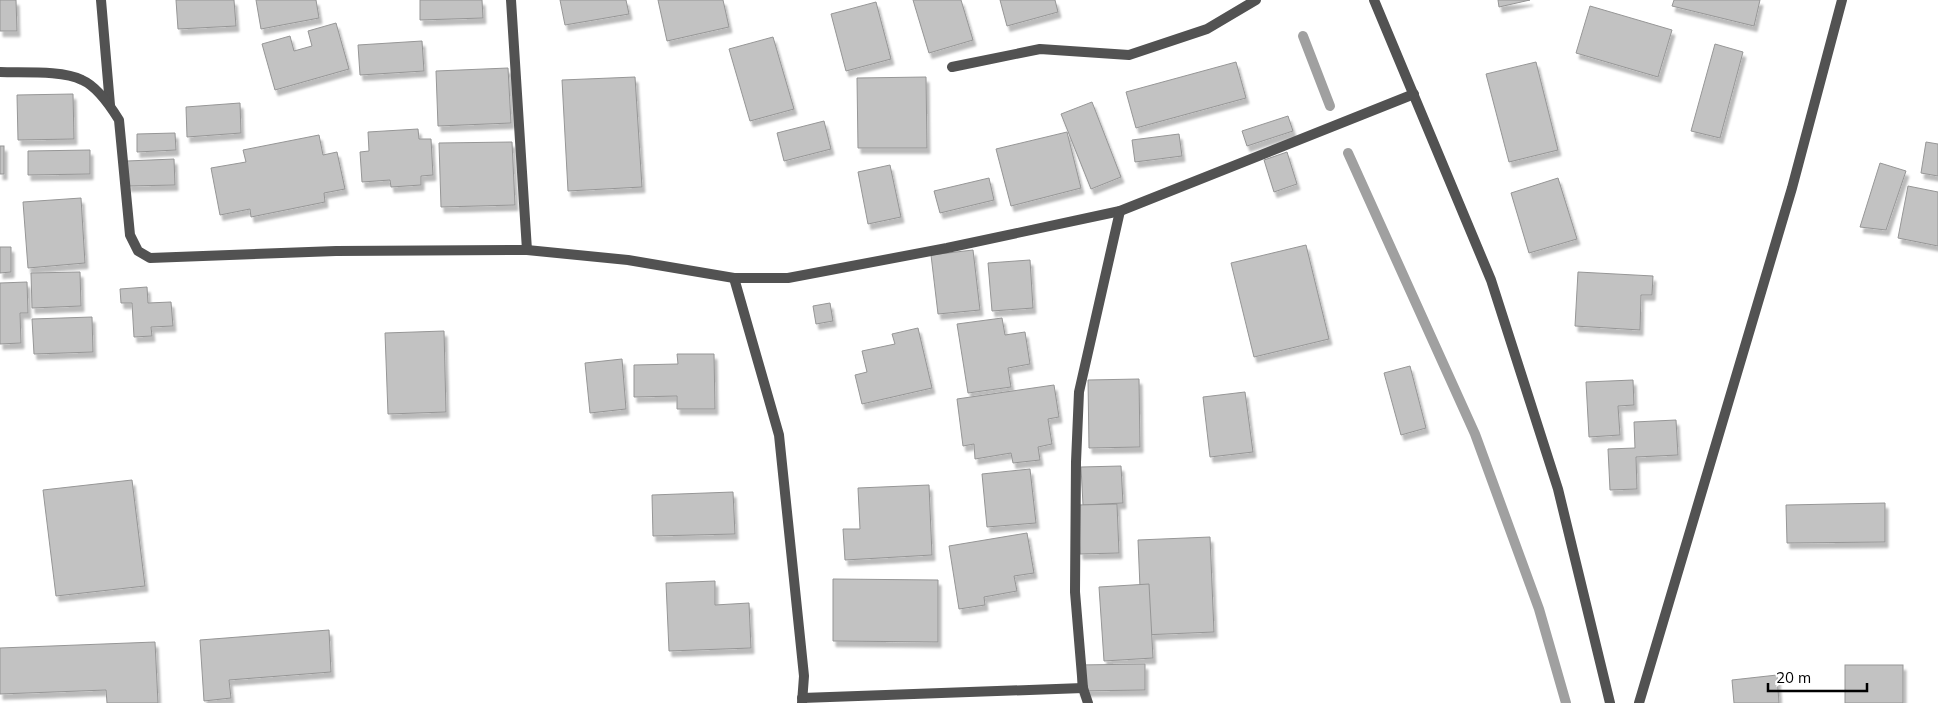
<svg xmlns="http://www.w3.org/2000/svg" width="1938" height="703" font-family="Mulish,sans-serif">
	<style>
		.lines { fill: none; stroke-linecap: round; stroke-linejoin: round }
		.stream { stroke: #a0a0a0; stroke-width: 10 }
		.building { fill: #c2c2c2; stroke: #969696; filter: url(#shadow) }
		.minor { stroke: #525252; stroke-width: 10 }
		.tertiary { stroke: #525252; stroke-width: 10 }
	</style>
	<defs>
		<filter id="shadow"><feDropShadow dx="3" dy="5.5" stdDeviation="1" flood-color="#0004"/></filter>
	</defs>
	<rect width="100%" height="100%" fill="#fff"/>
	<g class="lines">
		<g class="stream">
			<path d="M1303,36l27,70"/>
			<path d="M1348,153l127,281 64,175 27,94"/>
		</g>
	</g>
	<g class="building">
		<path d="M0,0h16l1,31h-17z"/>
		<path d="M176,0h58l2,26 -58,3z"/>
		<path d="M256,0h60l3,18 -58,11z"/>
		<path d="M420,0h62l1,18 -63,2z"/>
		<path d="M560,0h66l3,14 -64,11z"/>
		<path d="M658,0h65l6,27 -62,14z"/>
		<path d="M913,0h48l12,40 -44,13z"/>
		<path d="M1000,0h55l3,12 -51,14z"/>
		<path d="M1498,0h32l-31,7z"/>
		<path d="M1674,0h86l-6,26 -82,-20z"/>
		<path d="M876,2l15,57 -45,12 -15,-57z"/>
		<path d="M1590,6l82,24 -14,47 -82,-24z"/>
		<path d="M336,23l13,46 -74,21 -13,-46 28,-8 4,15 18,-5 -4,-15z"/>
		<path d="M773,37l21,72 -44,12 -21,-72z"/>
		<path d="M422,41l2,30 -64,4 -2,-30z"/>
		<path d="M1715,44l28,8 -23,86 -29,-7z"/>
		<path d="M1236,62l10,36 -110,30 -10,-36z"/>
		<path d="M1536,62l22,88 -49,12 -23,-88z"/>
		<path d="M508,68l3,55 -73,3 -2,-55z"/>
		<path d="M635,77l7,110 -74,4 -6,-111z"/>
		<path d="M926,77l1,71h-69l-1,-70z"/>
		<path d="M73,94l1,45 -56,1 -1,-45z"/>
		<path d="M1092,102l29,75 -30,12 -30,-75z"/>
		<path d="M240,103l1,30 -54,4 -1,-30z"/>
		<path d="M1288,116l5,15 -46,15 -5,-15z"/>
		<path d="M824,121l7,28 -47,12 -7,-28z"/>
		<path d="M418,129l1,10h12l2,36 -12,1v9l-30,2 -1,-7 -28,2 -2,-30 9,-1 -1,-19z"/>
		<path d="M1067,132l14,56 -70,18 -15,-57z"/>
		<path d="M175,133l1,17 -39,2v-18z"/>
		<path d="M1179,134l3,22 -47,6 -3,-22z"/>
		<path d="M319,135l4,20 14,-3 8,37 -21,4 1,9 -74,15 -1,-8 -30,6 -9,-47 35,-6 -3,-12z"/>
		<path d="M512,142l3,63 -74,2 -2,-64z"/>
		<path d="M1926,142l12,2v32l-17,-3z"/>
		<rect x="0" y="146" width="4" height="28"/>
		<path d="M90,150v24l-62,1v-24z"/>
		<path d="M1287,152l10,32 -23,8 -10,-32z"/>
		<path d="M174,159l1,26 -47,1 -1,-25z"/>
		<path d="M1880,163l26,8 -20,59 -26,-3z"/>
		<path d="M890,165l11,52 -33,7 -10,-52z"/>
		<path d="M989,178l5,22 -54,13 -6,-22z"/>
		<path d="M1558,178l19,61 -48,14 -18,-60z"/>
		<path d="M1908,186l30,6v54l-40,-8z"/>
		<path d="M81,198l4,65 -57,5 -5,-66z"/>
		<path d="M1306,245l23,94 -75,18 -23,-94z"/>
		<path d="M0,247h11v25l-11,1z"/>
		<path d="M973,250l7,60 -42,4 -7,-59z"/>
		<path d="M1030,260l3,48 -41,3 -4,-48z"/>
		<path d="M80,272l1,34 -49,2 -1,-35z"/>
		<path d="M1578,272l75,4 -1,19h-11l-1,35 -65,-4z"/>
		<path d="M27,282l1,31h-8l1,30 -21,1v-61z"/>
		<path d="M147,287l1,16 23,-1 2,24 -22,1 1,9 -18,1 -2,-34h-11l-1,-14z"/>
		<path d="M830,303l3,18 -17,3 -3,-18z"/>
		<path d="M92,317l1,35 -59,2 -2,-35z"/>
		<path d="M1002,318l3,17 20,-3 5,32 -22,4 3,19 -43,6 -11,-69z"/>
		<path d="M918,328l14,60 -70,16 -7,-29 12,-3 -5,-21 33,-7 -3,-10z"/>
		<path d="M444,331l2,81 -58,2 -3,-81z"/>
		<path d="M677,354h37l1,55h-38v-13l-43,1v-32l44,-1z"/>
		<path d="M622,359l4,50 -36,4 -5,-50z"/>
		<path d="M1410,366l16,62 -25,7 -17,-62z"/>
		<path d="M1139,379l1,68 -51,1 -1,-68z"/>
		<path d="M1633,380l1,25 -16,1 2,29 -31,2 -3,-55z"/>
		<path d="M1054,385l5,32 -11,2 4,25 -14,3 2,13 -27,3 -2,-10 -36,6 -1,-15 -11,2 -6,-47z"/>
		<path d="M1245,392l8,60 -43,5 -7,-60z"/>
		<path d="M1676,420l2,35 -42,2 1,32 -27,1 -2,-41 27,-1 -1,-26z"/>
		<path d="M1121,466l2,37 -40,2 -2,-38z"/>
		<path d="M1030,469l6,54 -49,4 -5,-53z"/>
		<path d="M132,480l13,106 -89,10 -13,-106z"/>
		<path d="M929,485l3,70 -87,5 -2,-31h17l-2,-41z"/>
		<path d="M733,492l2,42 -82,2 -1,-41z"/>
		<path d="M1885,503v39l-98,1 -1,-38z"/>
		<path d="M1117,504l2,49 -39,1 -2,-49z"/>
		<path d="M1027,533l7,40 -20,3 3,15 -33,6 1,8 -26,4 -10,-63z"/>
		<path d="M1210,537l4,95 -72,3 -4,-95z"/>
		<path d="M833,579l105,1v62l-105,-1z"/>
		<path d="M715,581v24l34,-2 2,45 -82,3 -3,-68z"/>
		<path d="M1149,584l4,74 -49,3 -5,-74z"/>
		<path d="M329,630l2,42 -102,8 2,18 -27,3 -4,-61z"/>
		<path d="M155,642l3,61h-51l-1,-13 -106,4v-46z"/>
		<path d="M1145,664v26l-67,1v-26z"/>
		<rect x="1845" y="665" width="58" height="38"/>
		<path d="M1777,675l2,28h-45l-2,-23z"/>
	</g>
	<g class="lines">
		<g class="minor">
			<path d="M101,0l9,105"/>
			<path d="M511,0l16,250"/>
			<path d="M952,67l88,-18 89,6 78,-26 49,-29"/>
			<path d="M0,72c22,1 62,-2 82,8 14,6 29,27 37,40l11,115 8,16 12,7 186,-7 191,-1 101,10 106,18h54l159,-30 173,-37 294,-117"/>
			<path d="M734,278l45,157 25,241 -2,27"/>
			<path d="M802,698l281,-10"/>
			<path d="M1088,703l-5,-15 -8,-96 1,-130 3,-70 41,-181"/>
			<path d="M1639,703l153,-515 50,-188"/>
		</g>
		<path class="tertiary" d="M1374,0l117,280 67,209 52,214"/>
	</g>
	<path d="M1768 683v8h99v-8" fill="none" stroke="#000000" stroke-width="2.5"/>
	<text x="1776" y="683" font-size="15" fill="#000000" stroke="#ffffff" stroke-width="4" paint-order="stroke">20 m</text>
</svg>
